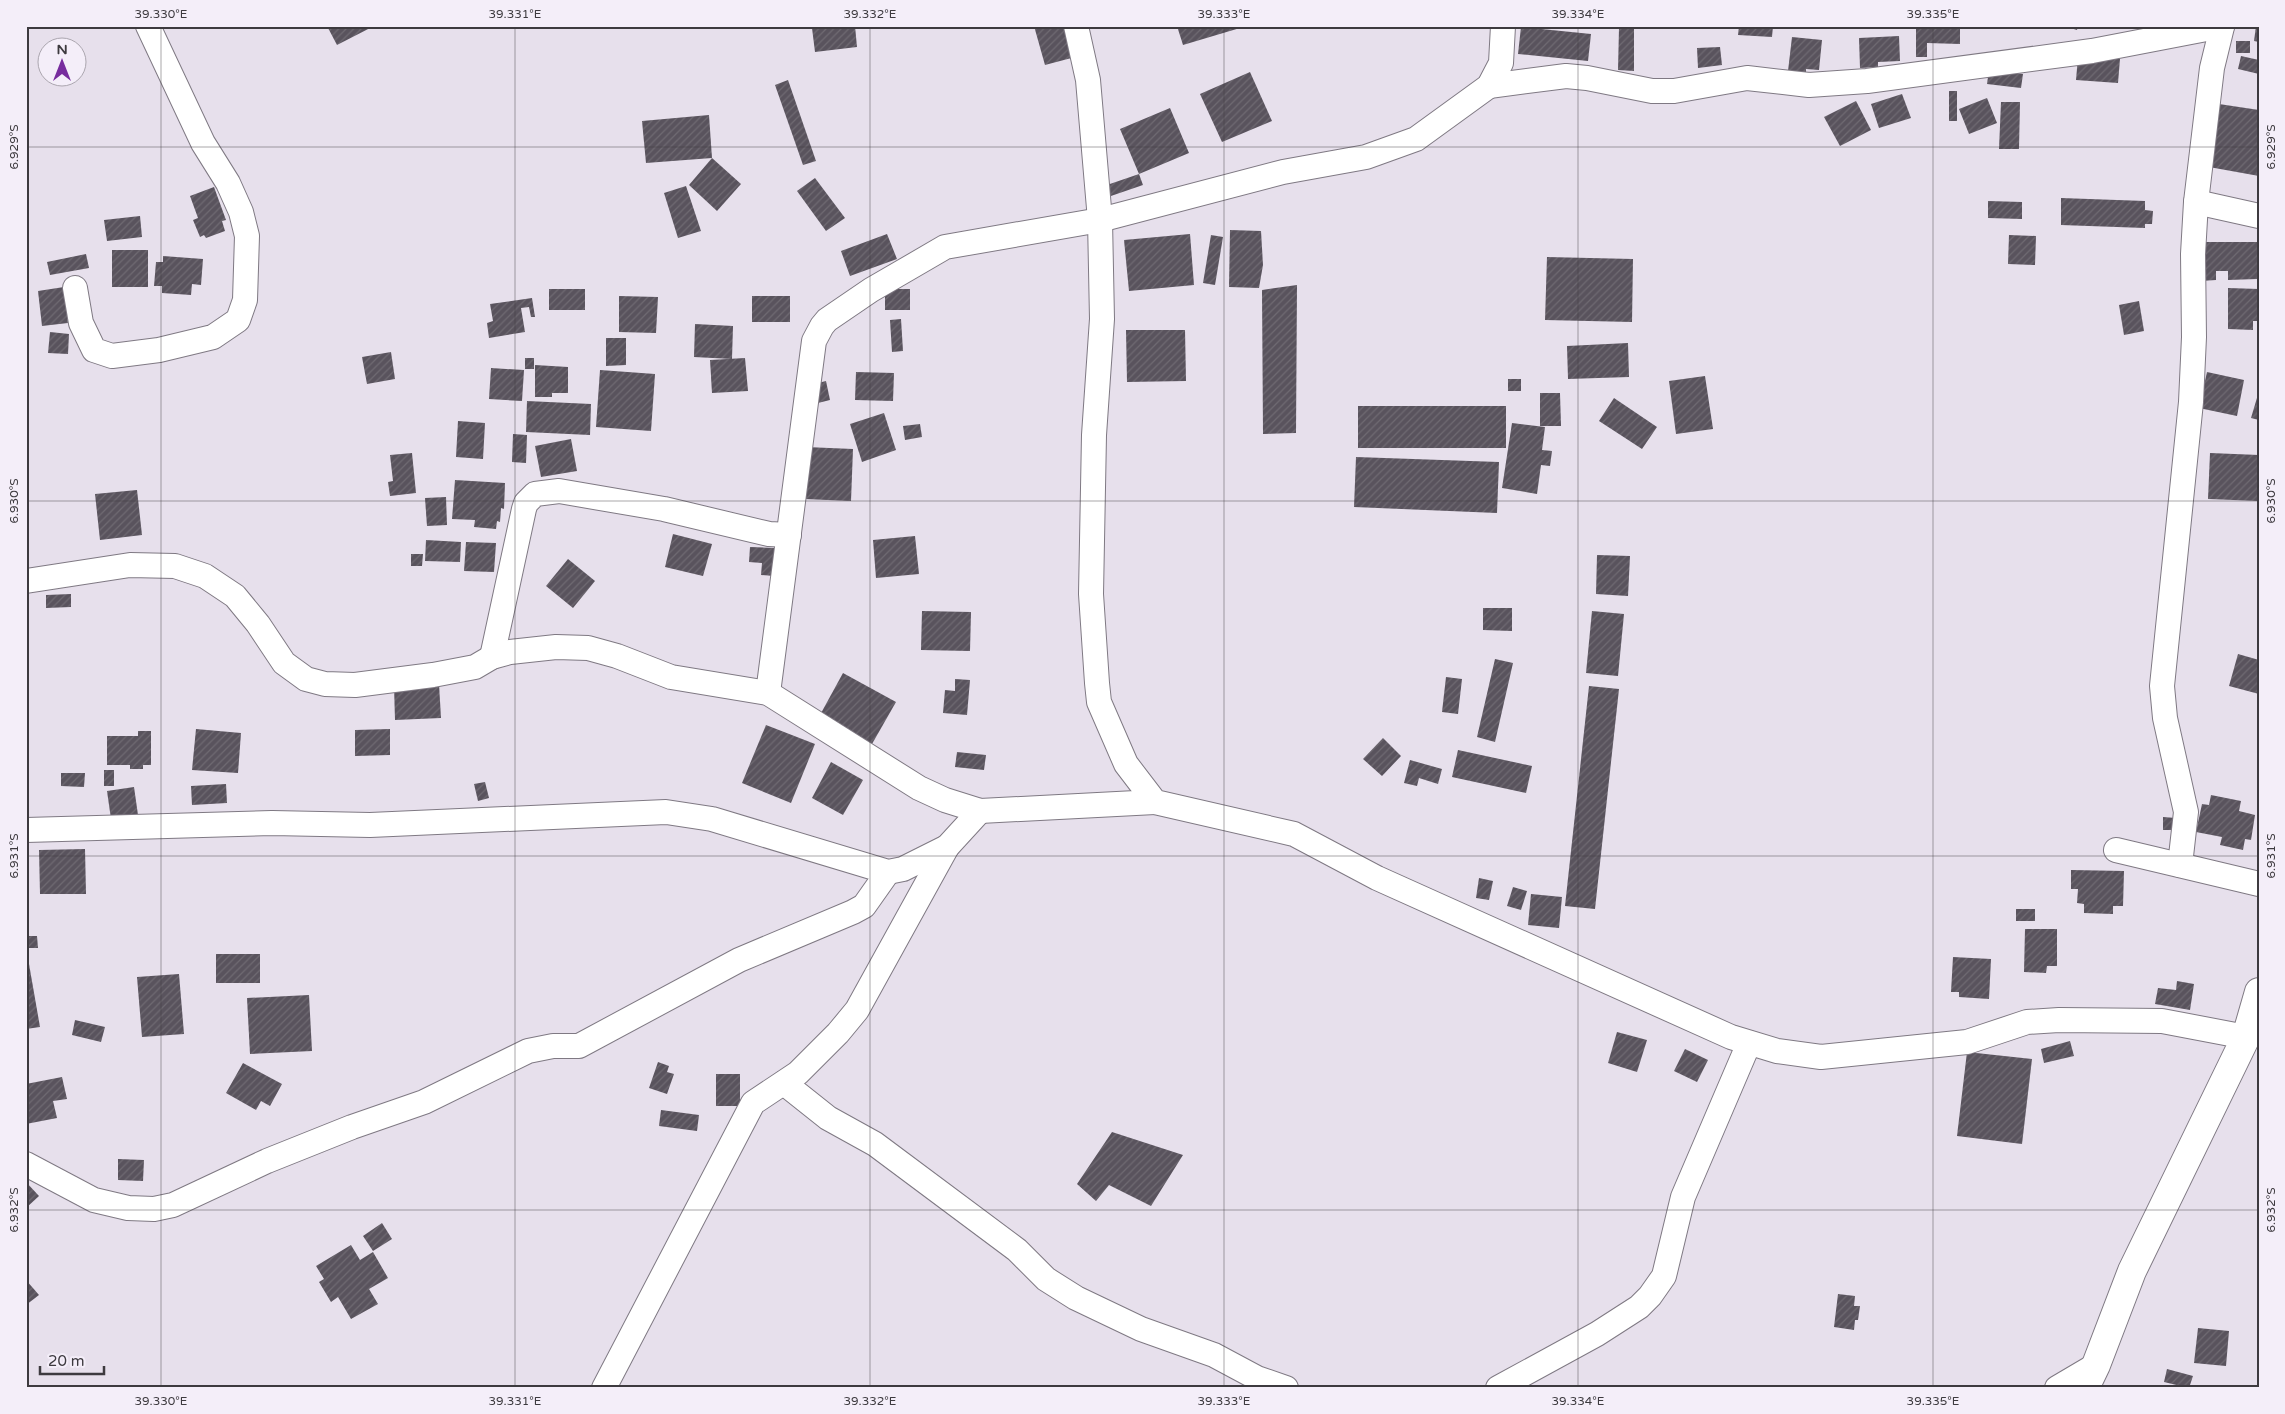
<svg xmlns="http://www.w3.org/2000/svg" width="2285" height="1414" font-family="'Varela Round',sans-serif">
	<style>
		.building { fill: url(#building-hatch) }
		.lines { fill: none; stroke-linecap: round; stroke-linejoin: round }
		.minor-casing { stroke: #7f7983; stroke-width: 26 }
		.secondary-casing { stroke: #7f7983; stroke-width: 30 }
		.minor { stroke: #fff; stroke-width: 24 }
		.secondary { stroke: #fff; stroke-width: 28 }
		.ticks { fill: none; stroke: #3d3a3f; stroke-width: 1; stroke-opacity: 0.45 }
		.neatline { fill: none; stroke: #3d3a3f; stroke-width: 2 }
		.ticks-label { font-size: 12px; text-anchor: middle; fill: #3d3a3f }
	</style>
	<defs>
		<pattern id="building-hatch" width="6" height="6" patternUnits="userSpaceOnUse" patternTransform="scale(1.25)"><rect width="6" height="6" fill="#59535d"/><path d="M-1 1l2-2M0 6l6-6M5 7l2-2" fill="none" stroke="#6f6a72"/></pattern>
	</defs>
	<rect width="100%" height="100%" fill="#e7e0ec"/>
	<g class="building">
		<path d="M327,26h47l-37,19z"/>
		<path d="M824,26h31l2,21 -42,5 -3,-24z"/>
		<path d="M1034,26h37l8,30 -34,9z"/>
		<path d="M1177,26h62l1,2 -57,17z"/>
		<path d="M1739,26h34l-1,11 -34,-2z"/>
		<path d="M1916,26h44v18l-33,-1v14h-11z"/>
		<path d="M2064,26h14l-1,4z"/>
		<path d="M2256,26h3v16l-5,-1z"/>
		<path d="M1521,27l70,7 -3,27 -70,-7z"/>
		<path d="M1619,28h15v43l-16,-1z"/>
		<path d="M1899,36l1,25 -22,1v5l-18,1 -1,-30z"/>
		<path d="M1792,37l30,3 -3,30 -13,-1v4l-18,-2z"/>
		<rect x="2236" y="41" width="14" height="12"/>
		<path d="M1720,47l2,18 -24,3 -1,-20z"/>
		<path d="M2241,56l18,4v14l-21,-5z"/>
		<path d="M2078,57l42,2 -2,24 -42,-3z"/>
		<path d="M1989,70l34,4 -2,14 -34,-4z"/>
		<path d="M1250,72l22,49 -50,21 -22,-48z"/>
		<path d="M788,80l28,81 -13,4 -28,-80z"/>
		<rect x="1949" y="91" width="8" height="30"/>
		<path d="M1902,94l9,24 -32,10 -8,-24z"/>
		<path d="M1987,98l10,25 -28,11 -10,-25z"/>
		<path d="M1856,101l15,29 -31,16 -16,-29z"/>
		<path d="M2001,102h19l-1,47h-20z"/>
		<path d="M2219,104l40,6v66l-50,-9z"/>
		<path d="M1170,108l19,45 -50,21 4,11 -35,12 -4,-11 35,-12 -19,-45z"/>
		<path d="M709,115l3,43 -66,5 -4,-42z"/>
		<path d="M712,158l29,26 -24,27 -28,-26z"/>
		<path d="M815,178l30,40 -19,13 -29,-40z"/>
		<path d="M686,186l15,45 -23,7 -14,-45z"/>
		<path d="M214,187l12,33 -4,1 3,10 -19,7 -2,-3 -4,2 -7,-17 5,-2 -8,-22z"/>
		<path d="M2061,198l84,3v9l8,1 -1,13h-7v4l-84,-3z"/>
		<path d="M1988,201l34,1v17l-34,-1z"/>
		<path d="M140,216l2,21 -35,4 -3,-21z"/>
		<path d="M1230,230l31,1 2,34 -4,23 -30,-1z"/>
		<path d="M887,234l10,25 -47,17 -9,-25z"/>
		<path d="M1190,234l4,51 -65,6 -5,-51z"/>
		<path d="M1211,235l12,2 -8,48 -12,-2z"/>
		<path d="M2009,235l27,1 -1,29 -27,-1z"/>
		<path d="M2200,242h59l-2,37 -29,1v-9h-12v9l-15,1z"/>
		<rect x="112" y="250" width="36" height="37"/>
		<path d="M86,254l3,14 -39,7 -3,-13z"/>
		<path d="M163,256l40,3 -2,26 -9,-1 -1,11 -29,-2v-7h-8l2,-24h7z"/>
		<path d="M1547,257l86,2 -1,63 -87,-2z"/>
		<path d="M1297,285l-1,148 -33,1 -1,-144z"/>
		<path d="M64,287l4,36 -26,3 -4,-35z"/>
		<path d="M2228,288l31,1v32h-6v9l-25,-1z"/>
		<rect x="549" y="289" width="36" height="21"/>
		<rect x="885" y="289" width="25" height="21"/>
		<path d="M619,296l39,1 -2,36 -37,-1z"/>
		<rect x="752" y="296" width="38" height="26"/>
		<path d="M532,298l3,19h-4l-2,-10 -8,1 4,24 -36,6 -2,-15 6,-2 -3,-17z"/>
		<path d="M2139,301l5,30 -20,4 -5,-30z"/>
		<path d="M901,319l2,32 -11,1 -2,-32z"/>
		<path d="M695,324l38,2 -1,33 -38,-2z"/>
		<path d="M1126,330h59l1,51 -59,1z"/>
		<path d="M50,332l19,2 -1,20 -20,-1z"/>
		<path d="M606,338h20v27l-20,1z"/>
		<path d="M1628,343l1,34 -61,2 -1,-33z"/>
		<path d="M391,352l4,27 -28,5 -5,-27z"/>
		<rect x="525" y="358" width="9" height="11"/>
		<path d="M745,358l3,33 -36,2 -2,-33z"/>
		<path d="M535,365l33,2v26h-16v4h-17z"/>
		<path d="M491,368l33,2 -2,31 -33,-2z"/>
		<path d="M600,370l55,4 -4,57 -55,-4z"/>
		<path d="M856,372l38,1 -1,28 -38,-1z"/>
		<path d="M2207,372l37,8 -7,36 -38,-8z"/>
		<path d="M1705,376l8,53 -37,5 -7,-53z"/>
		<rect x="1508" y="379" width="13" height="12"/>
		<path d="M826,381l4,19 -12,3 -4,-19z"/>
		<path d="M2259,391v29l-8,-2z"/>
		<path d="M1540,393h20l1,33h-21z"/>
		<path d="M1614,398l43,29 -15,22 -43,-28z"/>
		<path d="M527,401l64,3 -1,31 -64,-3z"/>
		<rect x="1358" y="406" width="148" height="42"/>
		<path d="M884,413l12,37 -34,12 -12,-38z"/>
		<path d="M458,421l27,2 -2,36 -27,-2z"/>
		<path d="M1512,423l33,4 -3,23 10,1 -2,15 -9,-1 -4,29 -35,-6z"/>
		<path d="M920,424l2,13 -17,3 -2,-14z"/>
		<path d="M513,434l14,1 -1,28 -14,-1z"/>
		<path d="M571,439l6,32 -36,6 -6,-31z"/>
		<path d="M806,447l47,2 -2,52 -47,-2z"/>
		<path d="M412,453l4,40 -26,3 -2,-14 5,-1 -3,-26z"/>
		<path d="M2210,453l49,2v46l-51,-2z"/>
		<path d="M1356,457l143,5 -2,51 -143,-6z"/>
		<path d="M455,480l50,3 -1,26 -3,-1 -1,14 -3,-1 -1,8 -22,-2 1,-7 -23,-1z"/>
		<path d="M137,490l5,45 -42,5 -5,-46z"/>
		<path d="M446,497l1,28 -20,1 -2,-28z"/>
		<path d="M673,534l39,10 -9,32 -38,-9z"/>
		<path d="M915,536l4,38 -43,4 -3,-38z"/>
		<path d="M426,540l35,2 -1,20 -35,-1z"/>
		<path d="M466,542l30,1 -2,29 -30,-1z"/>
		<path d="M750,547l25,1 -1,28 -13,-1 1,-12 -13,-1z"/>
		<path d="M411,554h12l-1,12h-11z"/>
		<path d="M1597,555l33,1 -2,40 -32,-2z"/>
		<path d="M568,559l27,22 -22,27 -27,-22z"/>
		<path d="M71,594v13l-25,1v-13z"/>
		<path d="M1483,608h29v23l-29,-1z"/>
		<path d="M922,611l49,1 -1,39 -49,-1z"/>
		<path d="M1592,611l32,3 -6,62 -32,-3z"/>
		<path d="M2238,654l21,6v34l-30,-8z"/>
		<path d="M1495,659l18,4 -18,79 -18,-5z"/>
		<path d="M843,673l53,29 -24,42 -52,-29z"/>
		<path d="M1446,677l16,2 -4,35 -16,-2z"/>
		<path d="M955,679l15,1 -3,35 -24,-2 2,-23 10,1z"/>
		<path d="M439,684l2,34 -46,2 -1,-34z"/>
		<path d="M1589,686l30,3 -24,220 -30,-3z"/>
		<path d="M766,725l49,19 -24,59 -49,-20z"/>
		<path d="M196,729l45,4 -3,40 -46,-3z"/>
		<path d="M390,729v26l-35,1v-26z"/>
		<path d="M138,731h13v34h-8v4h-13v-4h-23v-29h31z"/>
		<path d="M1383,738l18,18 -19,20 -19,-17z"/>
		<path d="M1458,750l74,16 -6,27 -74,-16z"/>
		<path d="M957,752l29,3 -2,15 -29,-3z"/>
		<path d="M1410,760l32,9 -4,15 -19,-6 -2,8 -13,-3z"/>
		<path d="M831,762l32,18 -20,35 -31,-17z"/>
		<rect x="104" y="770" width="10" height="16"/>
		<path d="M61,773h24l-1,14 -23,-1z"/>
		<path d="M485,782l4,16 -11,3 -4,-17z"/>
		<path d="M226,784l1,19 -35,2 -1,-19z"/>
		<path d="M134,787l4,28 -27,4 -4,-28z"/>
		<path d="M2211,795l30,6 -2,10 16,4 -4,25 -6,-1 -2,11 -23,-5 2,-8 -26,-5 6,-28 7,1z"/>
		<path d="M2163,817l13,1v12h-13z"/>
		<path d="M85,849l1,45h-46l-1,-44z"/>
		<path d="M2071,870l53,1 -1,35h-10v8l-29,-1v-9l-7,-1 1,-14h-7z"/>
		<path d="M1479,878l14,3 -4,19 -13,-2z"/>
		<path d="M1513,887l14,4 -6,19 -14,-4z"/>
		<path d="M1531,894l31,3 -3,31 -31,-3z"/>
		<rect x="2016" y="909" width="19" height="12"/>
		<path d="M2025,929h32v37h-10l-1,7 -22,-1z"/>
		<path d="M26,936h11l1,12h-12z"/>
		<rect x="216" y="954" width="44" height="29"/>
		<path d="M1953,957l38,2 -2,40 -30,-2v-5h-8z"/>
		<path d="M29,964l11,63 -14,2v-64z"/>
		<path d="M179,974l5,60 -42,3 -5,-60z"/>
		<path d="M2177,981l17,3 -4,26 -35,-6 3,-16 18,2z"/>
		<path d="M309,995l3,56 -62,3 -3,-56z"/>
		<path d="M75,1020l30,7 -4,15 -29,-7z"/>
		<path d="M1617,1032l30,8 -10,32 -29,-9z"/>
		<path d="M2070,1041l4,15 -30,7 -3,-14z"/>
		<path d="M1685,1049l23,11 -11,22 -23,-11z"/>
		<path d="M1967,1052l65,7 -10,85 -65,-8z"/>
		<path d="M658,1062l11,4 -2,6 7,2 -7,20 -18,-6z"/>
		<path d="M243,1063l39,21 -12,22 -9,-5 -5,9 -30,-17z"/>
		<rect x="716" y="1074" width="24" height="32"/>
		<path d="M62,1077l5,22 -14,2 4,17 -31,6v-40z"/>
		<path d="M661,1110l38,5 -2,16 -38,-5z"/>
		<path d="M1112,1132l71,23 -32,51 -42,-21 -13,16 -19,-17z"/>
		<path d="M118,1159l26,1 -1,21 -25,-1z"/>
		<path d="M26,1182l13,14 -13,12z"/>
		<path d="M382,1223l10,16 -19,12 -10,-15z"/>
		<path d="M351,1245l9,15 13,-8 15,26 -19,11 9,15 -27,15 -13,-22 -7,5 -12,-20 5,-3 -8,-13z"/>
		<path d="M26,1280l13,15 -13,10z"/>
		<path d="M1838,1294l17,2 -1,10h6l-2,14h-3l-1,10 -20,-3z"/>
		<path d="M2198,1328l31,3 -3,35 -32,-3z"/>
		<path d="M2167,1369l26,7 -4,12 -25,-6z"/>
	</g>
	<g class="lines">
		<defs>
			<g id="minor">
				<path d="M1076,26l12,54 12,140 2,99 -8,116 -3,159 6,89 2,19 27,62 29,38 139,32 83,44 354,159 46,14 44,6 146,-15 60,-20 32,-2 103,1 84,16"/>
				<path d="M1489,86l77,-10 21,2 65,13h22l73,-13 62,7 58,-4 225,-30 130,-25"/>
				<path d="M2196,202l63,14"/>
				<path d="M75,288l6,35 13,27 18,6 47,-6 54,-13 25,-17 7,-20 2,-64 -6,-24 -13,-29 -25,-40 -55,-117"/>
				<path d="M26,581l104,-16 45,1 30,10 30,20 23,28 26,39 22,16 19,5 30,1 78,-10 42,-8 17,-10 18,-5 46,-5 32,1 29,8 54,21 97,16 151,95 26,12 35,11 175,-9"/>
				<path d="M492,657l32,-148 2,-6 9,-9 24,-3 105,18 105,25 20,1"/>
				<path d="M768,693l46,-352 8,-15 5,-6 44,-30 74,-43 155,-27 183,-48 83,-15 50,-18 73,-53 12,-23 2,-37"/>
				<path d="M26,830l246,-7 98,2 296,-13 46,7 176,53 15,-3 44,-22 33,-36"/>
				<path d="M2116,850l143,34"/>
				<path d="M2180,865l6,-53 -21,-94 -3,-32 29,-284 3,-65 -1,-83 3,-52 16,-134 10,-41"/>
				<path d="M784,1083l44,35 47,26 142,106 29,29 30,19 65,31 73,26 43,23 29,10"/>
				<path d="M26,1164l68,36 34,8 26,1 19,-4 94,-44 85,-34 72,-25 104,-51 25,-5h26l160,-86 114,-48 11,-6 24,-34"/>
				<path d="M604,1388l149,-285 45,-30 40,-40 19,-23 90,-163"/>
				<path d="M1498,1388l99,-54 42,-27 11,-11 14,-20 19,-79 66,-154"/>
				<path d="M2057,1388l39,-23"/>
			</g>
			<path id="secondary" d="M2085,1388l11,-23 36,-94 114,-234 13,-45"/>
		</defs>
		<use href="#minor" class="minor-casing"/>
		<use href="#secondary" class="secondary-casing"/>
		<use href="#minor" class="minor"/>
		<use href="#secondary" class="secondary"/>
	</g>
	<path class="ticks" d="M161,26v1362M515,26v1362M870,26v1362M1224,26v1362M1578,26v1362M1933,26v1362M26,147h2233M26,501h2233M26,856h2233M26,1210h2233"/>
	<rect width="2285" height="1414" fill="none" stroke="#f4eef9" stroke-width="55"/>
	<g transform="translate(62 62)"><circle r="24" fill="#f4eef9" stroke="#aba6af"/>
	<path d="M0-4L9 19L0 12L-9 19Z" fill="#772c9e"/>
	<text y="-8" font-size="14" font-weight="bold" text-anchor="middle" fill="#3d3a3f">N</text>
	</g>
	<path d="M40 1366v8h64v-8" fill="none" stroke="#3d3a3f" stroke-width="2.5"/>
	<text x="48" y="1366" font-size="15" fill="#3d3a3f" stroke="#f4eef9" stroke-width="4" paint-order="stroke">20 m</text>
	<rect x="28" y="28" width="2230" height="1358" class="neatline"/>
	<g class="ticks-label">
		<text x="161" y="18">39.330°E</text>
		<text x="515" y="18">39.331°E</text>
		<text x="870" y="18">39.332°E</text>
		<text x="1224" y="18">39.333°E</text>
		<text x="1578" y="18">39.334°E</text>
		<text x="1933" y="18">39.335°E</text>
		<text transform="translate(14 147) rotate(-90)" y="4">6.929°S</text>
		<text transform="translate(2271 147) rotate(-90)" y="4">6.929°S</text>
		<text transform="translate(14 501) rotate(-90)" y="4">6.930°S</text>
		<text transform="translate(2271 501) rotate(-90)" y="4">6.930°S</text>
		<text transform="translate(14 856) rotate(-90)" y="4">6.931°S</text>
		<text transform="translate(2271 856) rotate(-90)" y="4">6.931°S</text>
		<text transform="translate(14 1210) rotate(-90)" y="4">6.932°S</text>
		<text transform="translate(2271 1210) rotate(-90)" y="4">6.932°S</text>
		<text x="161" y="1405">39.330°E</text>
		<text x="515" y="1405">39.331°E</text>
		<text x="870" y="1405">39.332°E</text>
		<text x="1224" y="1405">39.333°E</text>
		<text x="1578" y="1405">39.334°E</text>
		<text x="1933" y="1405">39.335°E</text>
	</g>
</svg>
